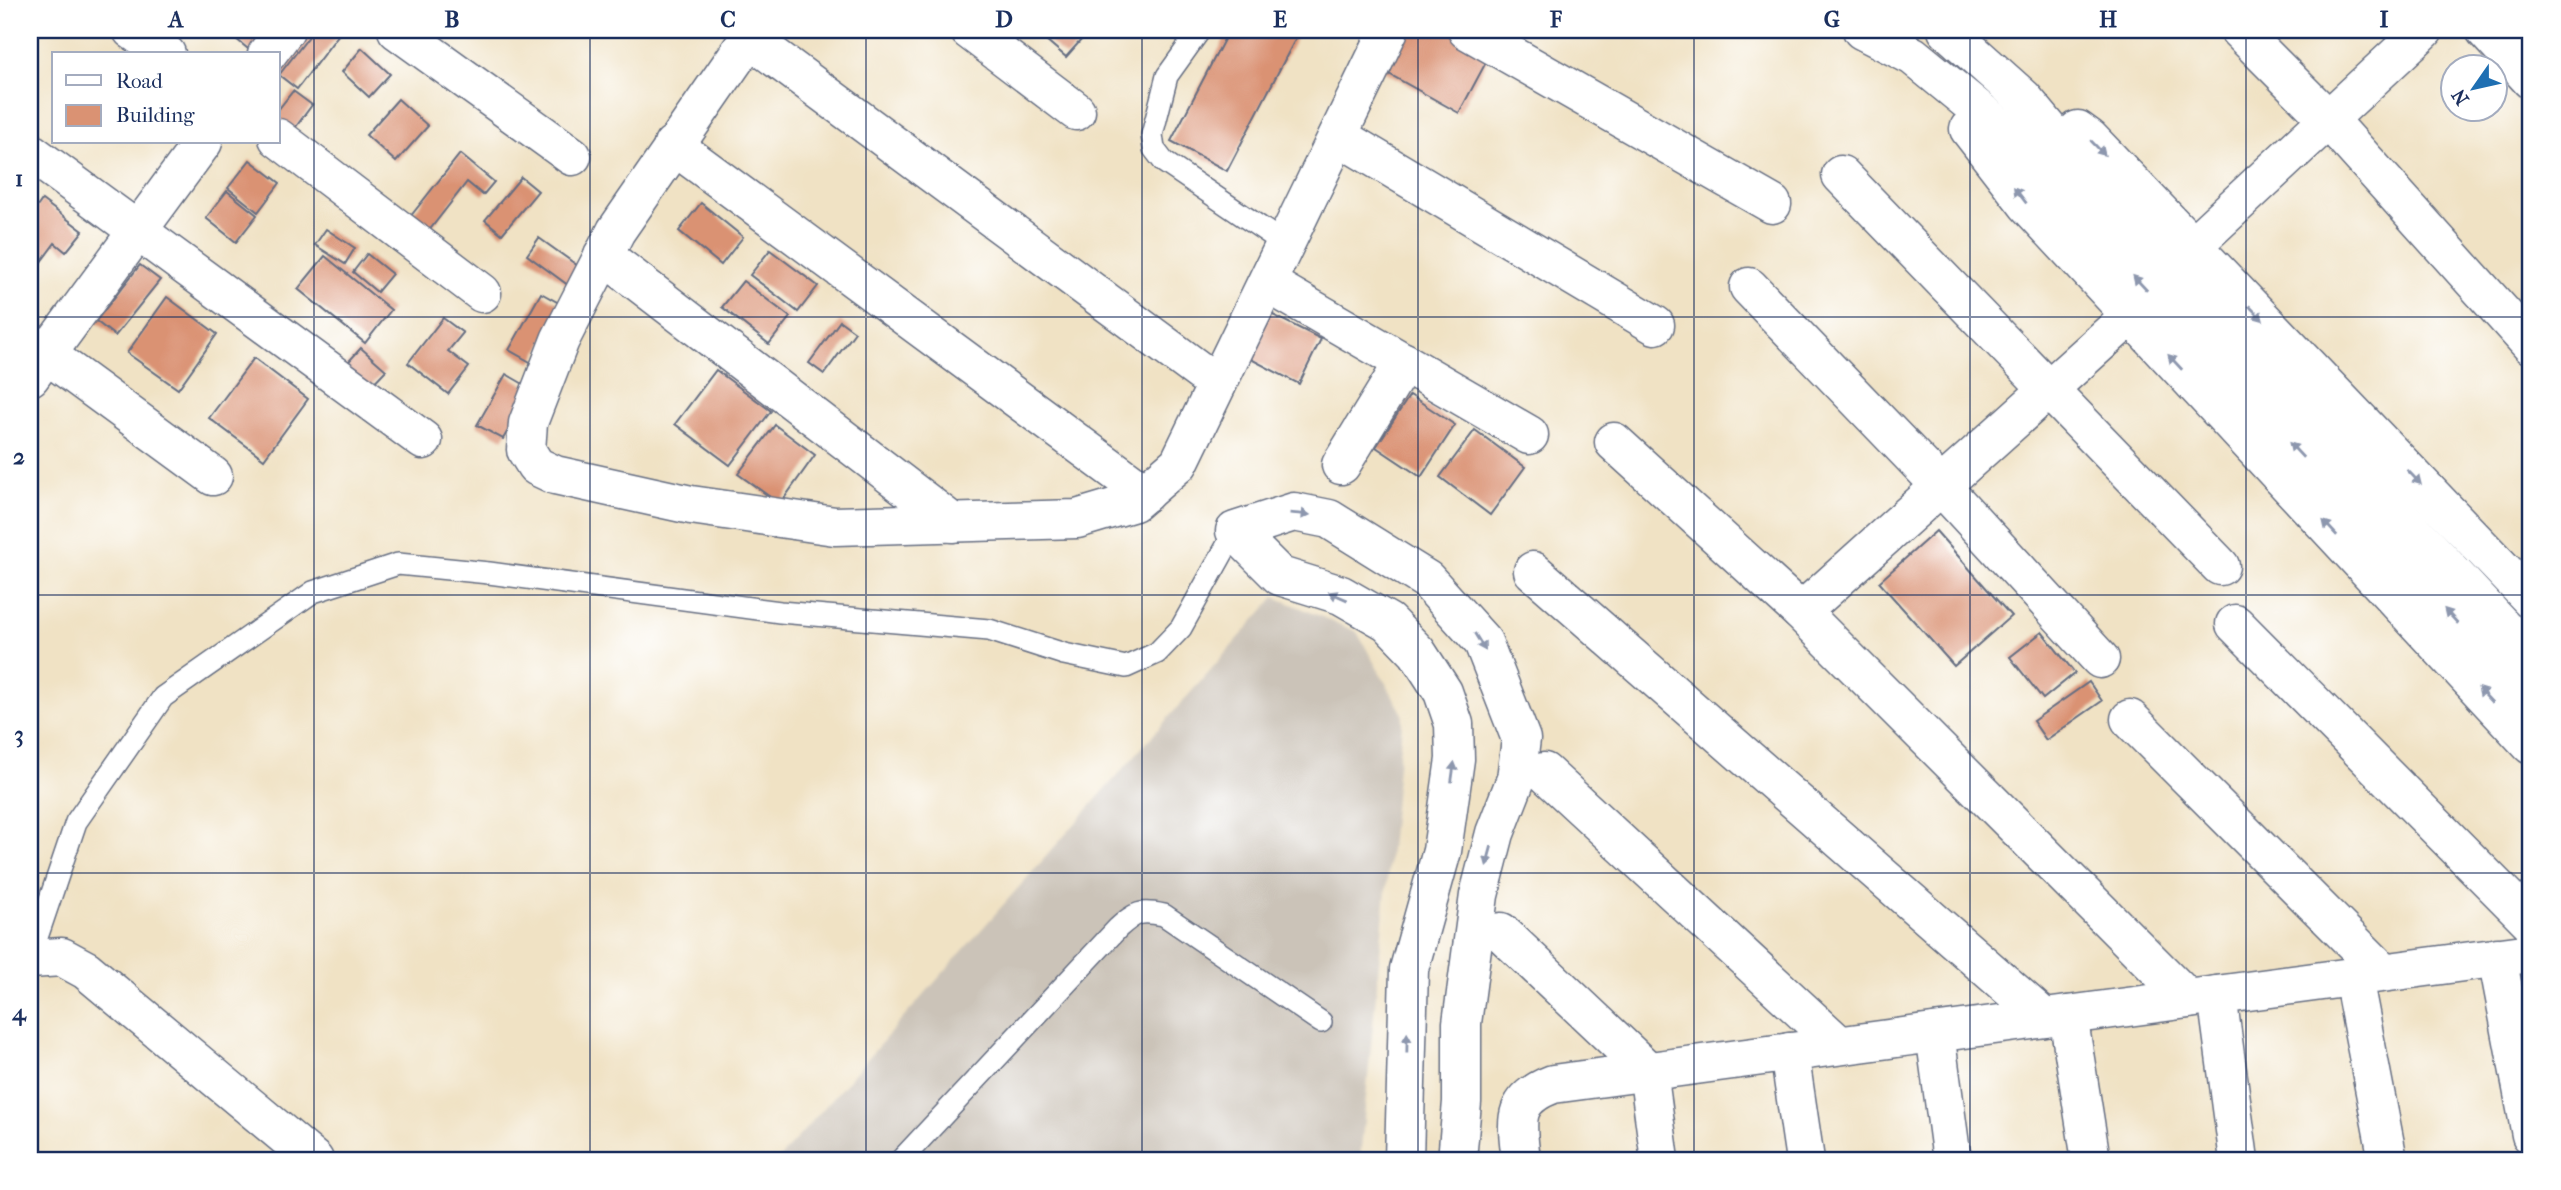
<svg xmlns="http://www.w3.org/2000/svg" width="2561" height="1190" font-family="'IM FELL French Canon',serif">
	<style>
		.industrial { fill: #cbc3b8 }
		.building { fill: #da9273 }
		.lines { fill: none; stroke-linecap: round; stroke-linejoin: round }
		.service-casing { stroke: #666e82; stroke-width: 24 }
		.minor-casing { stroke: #666e82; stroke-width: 41 }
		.tertiary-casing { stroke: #666e82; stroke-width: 41 }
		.service { stroke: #fff; stroke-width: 21 }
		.minor { stroke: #fff; stroke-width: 38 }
		.tertiary { stroke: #fff; stroke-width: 38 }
		.oneway { fill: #8d97ae }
		.grid { fill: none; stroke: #1b2f5e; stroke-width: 2; stroke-opacity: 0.55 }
		.neatline { fill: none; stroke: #1b2f5e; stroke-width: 2.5 }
		.grid-label { font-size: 23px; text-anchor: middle; font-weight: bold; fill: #1b2f5e }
	</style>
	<rect width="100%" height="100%" fill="#fff"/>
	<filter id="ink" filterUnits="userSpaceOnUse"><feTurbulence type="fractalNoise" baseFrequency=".0143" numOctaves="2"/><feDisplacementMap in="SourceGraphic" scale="14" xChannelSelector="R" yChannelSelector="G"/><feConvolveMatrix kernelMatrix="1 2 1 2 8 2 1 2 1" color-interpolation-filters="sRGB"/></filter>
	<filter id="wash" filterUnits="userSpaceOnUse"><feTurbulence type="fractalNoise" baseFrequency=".00686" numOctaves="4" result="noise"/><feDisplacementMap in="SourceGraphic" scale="28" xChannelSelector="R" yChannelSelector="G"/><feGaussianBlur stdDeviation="1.57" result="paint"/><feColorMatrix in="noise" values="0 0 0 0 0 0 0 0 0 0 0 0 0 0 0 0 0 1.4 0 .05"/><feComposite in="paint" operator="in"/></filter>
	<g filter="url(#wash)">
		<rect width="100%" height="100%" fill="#f0e2c4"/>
		<path class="industrial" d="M1275,597l82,35 46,82 -43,446h-582z"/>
		<g id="blocks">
			<g class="building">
				<path d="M234,30h38l-19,23 -23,-19z"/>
				<path d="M314,30h28l-45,59 -18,-14z"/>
				<path d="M1052,30h38l-24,27 -21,-18z"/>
				<path d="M1229,30h71l-73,141 -56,-30z"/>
				<path d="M1404,30h49l39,21 -33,62 -77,-43z"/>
				<path d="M362,48l28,26 -21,23 -27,-25z"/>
				<path d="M293,91l19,14 -23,31 -11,-8v-18z"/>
				<path d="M398,99l30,27 -32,36 -30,-27z"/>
				<path d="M460,154l34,28 -11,13 -16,-13 -43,55 -18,-15z"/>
				<path d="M250,160l30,23 -22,29 -30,-24z"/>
				<path d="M521,177l17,14 -36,43 -17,-14z"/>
				<path d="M227,191l30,24 -21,27 -30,-24z"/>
				<path d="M42,200l41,31 -17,21 -11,-9 -18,24 -7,-5v-45z"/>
				<path d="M701,203l42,34 -22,28 -42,-34z"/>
				<path d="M326,229l29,19 -10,16 -30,-19z"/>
				<path d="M539,238l46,33 -13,17 -45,-33z"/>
				<path d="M770,250l48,36 -20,26 -48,-37z"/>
				<path d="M367,254l25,20 -15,18 -24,-20z"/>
				<path d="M325,256l66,54 -26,33 -67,-54z"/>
				<path d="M140,265l20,15 -45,56 -19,-15z"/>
				<path d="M743,281l47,36 -21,27 -47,-37z"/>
				<path d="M541,293l23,13 -32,57 -23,-13z"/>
				<path d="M167,297l50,37 -39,55 -51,-36z"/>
				<path d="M1267,312l54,27 -22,45 -54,-28z"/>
				<path d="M443,318l20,15 -15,18 21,16 -21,27 -40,-31z"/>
				<path d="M840,321l15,11 -31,42 -15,-11z"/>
				<path d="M361,348l25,22 -21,22 -24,-22z"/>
				<path d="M254,358l54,41 -44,60 -55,-41z"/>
				<path d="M716,370l55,41 -41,54 -55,-41z"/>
				<path d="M506,374l26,15 -29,50 -26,-14z"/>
				<path d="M1410,395l45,30 -34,52 -45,-30z"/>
				<path d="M775,425l40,30 -35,49 -42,-30z"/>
				<path d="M1475,430l50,37 -35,48 -50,-38z"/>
				<path d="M1936,531l75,85 -57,50 -75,-84z"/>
				<path d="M2042,632l33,41 -32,26 -33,-42z"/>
				<path d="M2089,682l13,19 -56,39 -13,-19z"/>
			</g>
		</g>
	</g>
	<g filter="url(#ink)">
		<use href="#blocks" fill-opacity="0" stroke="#666e82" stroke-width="2"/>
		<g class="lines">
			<defs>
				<g id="service">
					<path d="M1200,30l-33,46 -15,59 2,14 10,13 121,82"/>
					<path d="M30,958l46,-136 87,-125 150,-105 85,-28 91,9 291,39 209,18 75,24 62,13 31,-14 24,-25 54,-97"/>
					<path d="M901,1160l217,-232c18,-16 22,-18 46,-13l157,107"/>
				</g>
				<g id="minor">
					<path d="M132,30l34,24"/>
					<path d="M397,30l175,126"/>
					<path d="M755,30l-139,201 -56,109 -32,83 -2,27 10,16 19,9 136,30 144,21 242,-7 57,-17 45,-39 210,-433"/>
					<path d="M969,30l107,81"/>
					<path d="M1467,30l305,174"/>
					<path d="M2239,30l89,89 203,226"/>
					<path d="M2485,30l46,50"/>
					<path d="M749,38l468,346"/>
					<path d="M267,54l18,-24"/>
					<path d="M1338,136l317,189"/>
					<path d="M278,138l204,155"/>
					<path d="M673,145l472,348"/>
					<path d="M30,152l393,288"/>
					<path d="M1841,175l379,391"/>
					<path d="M2192,246l232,-216"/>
					<path d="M603,255l350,268"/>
					<path d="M1267,283l262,152"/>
					<path d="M1749,287l192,199 159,173"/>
					<path d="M30,342l183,134"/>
					<path d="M30,377l173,-235"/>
					<path d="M1614,442l187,170 387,387"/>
					<path d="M1341,465l63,-103"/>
					<path d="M1533,571l511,447"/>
					<path d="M1801,612l330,-297"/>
					<path d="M2235,624l296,298"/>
					<path d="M2130,719l253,253"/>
					<path d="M1544,772l295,273"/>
					<path d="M1501,932l147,139 12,89"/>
					<path d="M2497,957l34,178"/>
					<path d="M30,959l32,-2 24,13 228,190"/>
					<path d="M2353,977l35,183"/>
					<path d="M2217,995l22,165"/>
					<path d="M2068,1015l23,145"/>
					<path d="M1935,1033l17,127"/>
					<path d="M1789,1052l16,108"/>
					<path d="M1404,1160l5,-191 33,-118 13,-92 -1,-35 -11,-32 -26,-40 -29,-30 -47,-27 -61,-19 -45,-45 59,-19 35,7 98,61 56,62 38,97 -5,40 -21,54 -16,62 -17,128v79l-5,58"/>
					<path d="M1521,1160c-4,-38 -11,-60 32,-76l978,-131"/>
				</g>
				<g id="tertiary">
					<path d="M1862,30l51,26 83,68 105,117 430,460"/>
					<path d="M1947,30l76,68 101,121 407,438"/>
					<path d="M1969,129l58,75 504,541"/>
					<path d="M2078,130l11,8 442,461"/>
				</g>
			</defs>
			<use href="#service" class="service-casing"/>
			<use href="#minor" class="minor-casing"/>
			<use href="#tertiary" class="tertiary-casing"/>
			<use href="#service" class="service"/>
			<use href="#minor" class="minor"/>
			<use href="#tertiary" class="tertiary"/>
		</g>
		<defs><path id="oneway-solid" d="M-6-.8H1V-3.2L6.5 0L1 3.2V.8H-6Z" transform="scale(1.75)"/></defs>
		<g class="oneway">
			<use href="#oneway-solid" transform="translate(2098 148) rotate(46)"/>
			<use href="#oneway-solid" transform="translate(2020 195) rotate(-128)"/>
			<use href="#oneway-solid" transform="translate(2140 283) rotate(-133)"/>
			<use href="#oneway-solid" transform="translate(2256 313) rotate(46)"/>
			<use href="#oneway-solid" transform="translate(2175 362) rotate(-133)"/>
			<use href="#oneway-solid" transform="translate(2296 450) rotate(-133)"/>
			<use href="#oneway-solid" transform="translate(2414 477) rotate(46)"/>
			<use href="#oneway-solid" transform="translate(1300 514) rotate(5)"/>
			<use href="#oneway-solid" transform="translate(2330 528) rotate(-133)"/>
			<use href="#oneway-solid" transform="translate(1338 596) rotate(-157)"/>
			<use href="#oneway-solid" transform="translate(2451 616) rotate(-133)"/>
			<use href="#oneway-solid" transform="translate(1480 642) rotate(58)"/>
			<use href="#oneway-solid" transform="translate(2485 695) rotate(-133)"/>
			<use href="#oneway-solid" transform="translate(1453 772) rotate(-82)"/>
			<use href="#oneway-solid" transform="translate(1489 856) rotate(105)"/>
			<use href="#oneway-solid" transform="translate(1407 1043) rotate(-89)"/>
		</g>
	</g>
	<path class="grid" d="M314,30v1130M590,30v1130M866,30v1130M1142,30v1130M1418,30v1130M1694,30v1130M1970,30v1130M2246,30v1130M30,317h2501M30,595h2501M30,873h2501"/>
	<rect width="2561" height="1190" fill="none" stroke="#fff" stroke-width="77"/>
	<rect x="52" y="52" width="228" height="91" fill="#ffffff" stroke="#a4acbf" stroke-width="2"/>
	<rect x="66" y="75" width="35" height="10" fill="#ffffff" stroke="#a4acbf" stroke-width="2"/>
	<text x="116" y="88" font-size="21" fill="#1b2f5e">Road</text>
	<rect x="66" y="105" width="35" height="21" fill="#da9273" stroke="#a4acbf" stroke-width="2"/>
	<text x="116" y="122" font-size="21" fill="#1b2f5e">Building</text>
	<g transform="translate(2474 88) rotate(236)"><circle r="33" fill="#ffffff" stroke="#a4acbf" stroke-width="2"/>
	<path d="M0-5L12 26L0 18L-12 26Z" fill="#1f6fb2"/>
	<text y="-10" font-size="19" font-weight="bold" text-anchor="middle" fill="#1b2f5e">N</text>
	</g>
	<rect x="38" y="38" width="2484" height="1114" class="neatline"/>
	<g class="grid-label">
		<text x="176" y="27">A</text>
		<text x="452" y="27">B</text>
		<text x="728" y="27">C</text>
		<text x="1004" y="27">D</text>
		<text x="1280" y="27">E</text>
		<text x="1556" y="27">F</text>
		<text x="1832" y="27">G</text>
		<text x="2108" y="27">H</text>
		<text x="2384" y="27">I</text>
		<text x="19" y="186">1</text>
		<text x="19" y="464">2</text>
		<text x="19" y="742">3</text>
		<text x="19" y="1020">4</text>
	</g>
</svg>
